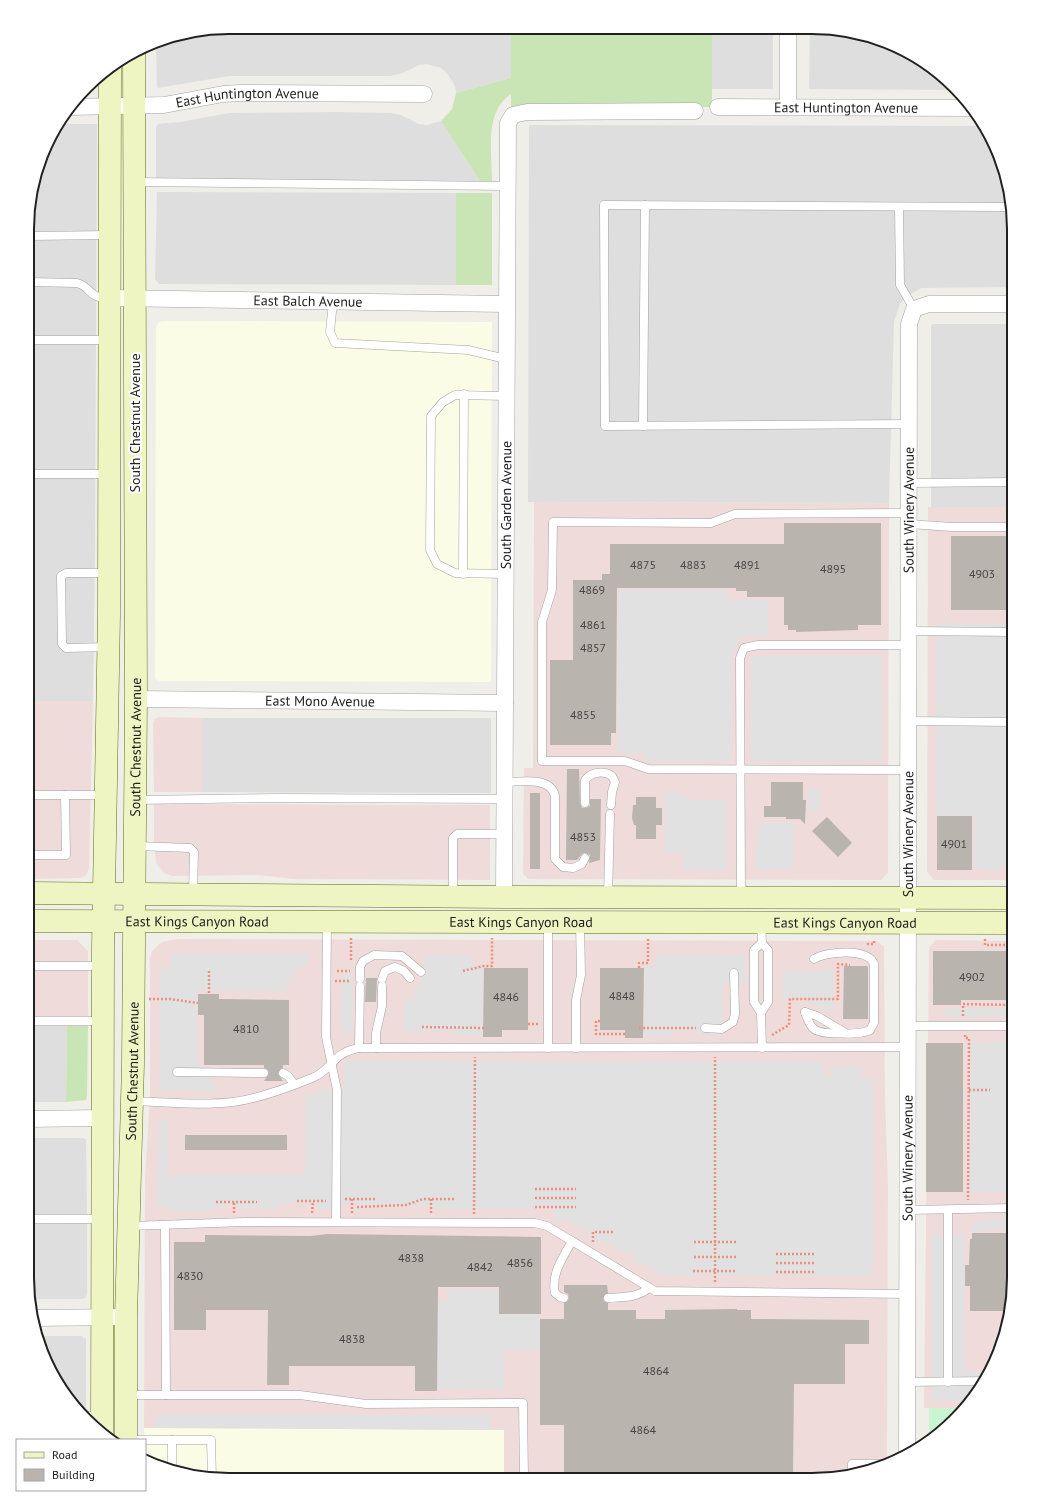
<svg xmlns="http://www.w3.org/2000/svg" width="1041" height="1507" font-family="'PT Sans',sans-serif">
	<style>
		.residential { fill: #dfdede }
		.commercial { fill: #efdcda }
		.education { fill: #fbfce6 }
		.grass { fill: #cae5b5 }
		.park { fill: #cbf5d1 }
		.parking { fill: #e1e1e1 }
		.building { fill: #bab4af }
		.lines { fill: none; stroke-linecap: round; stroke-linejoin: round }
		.service-casing { stroke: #a2a2a2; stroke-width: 9 }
		.minor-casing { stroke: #a2a2a2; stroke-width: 17 }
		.secondary-casing { stroke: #607011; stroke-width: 23 }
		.path { stroke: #ec8f7e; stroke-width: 2.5; stroke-dasharray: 2 2; stroke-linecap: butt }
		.service { stroke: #fff; stroke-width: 8 }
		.minor { stroke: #fff; stroke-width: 16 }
		.secondary { stroke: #eff4c3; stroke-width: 22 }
		.labels { text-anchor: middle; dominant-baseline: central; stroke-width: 4; stroke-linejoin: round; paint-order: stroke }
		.number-label { font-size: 12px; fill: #474644 }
		.street-label { font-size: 14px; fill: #212121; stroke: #fff }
		.rim { fill: none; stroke: #212121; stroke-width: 2 }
	</style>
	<rect width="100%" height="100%" fill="#f0eee9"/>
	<g class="residential">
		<path d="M229,27l282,1v50l-55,15 -1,-7 -8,-13 -6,-5 -15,-4 -7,1 -16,8 -12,3h-162l-71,12 -1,-2 -1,-44 8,-4z"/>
		<path d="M712,28l61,1v60h-61z"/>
		<path d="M810,29h29l50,13 46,27 21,21 -147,-1z"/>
		<path d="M339,112l52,1 10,2 18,9 8,1 14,-4 39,60 -324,-1v-53l2,-3 22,-2 49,-9z"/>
		<path d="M57,124h40l-2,425 -2,152h-65l1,-499 25,-74z"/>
		<path d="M530,125l455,1 8,14 14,37 7,51v59l-93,1 -15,9 -6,7 -6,18 -5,181 -361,-1 1,-375z"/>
		<path d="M157,192l299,1v92l-297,-1 -4,-5z"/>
		<path d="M933,324h81v183h-83v-181z"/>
		<path d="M203,718h288v75l-288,-1z"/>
		<path d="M27,1026h40l-1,76h-39z"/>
		<path d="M27,1138h56l3,2 1,74h-60z"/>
		<path d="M87,1223v71l-2,4 -3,1h-53l-2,-21v-54z"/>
		<path d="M37,1336h44l5,3v72h-7l-10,-10 -21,-34z"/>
	</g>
	<g class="commercial">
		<path d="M534,502l355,1 -1,370 -7,7 -353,-1 -5,-5 1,-106h9z"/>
		<path d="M928,507h86v373h-80l-7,-8z"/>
		<path d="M28,701h65l-4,167 -2,6 -6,4 -53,1z"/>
		<path d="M159,717l44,1v74h-49l-1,-69 2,-4z"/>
		<path d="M154,804l336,1v75l-196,-1 -37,-4 -85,1 -8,-3 -8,-10 -2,-21z"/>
		<path d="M177,939l699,2 8,5 1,148 3,93 -1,277 -35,12 -39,4 -309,-1v-49l-360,-2 1,-252 5,-78v-140l2,-7 10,-9z"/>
		<path d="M28,940h49l11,11v65h-61z"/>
		<path d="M936,940l78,1v351l-11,51 -23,48 -15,17h-41l5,-460z"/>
	</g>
	<g class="education">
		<path d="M162,321l330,1 -1,360 -331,-1 -5,-2 1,-352 2,-4z"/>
		<path d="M144,1428l360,2v49l-301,-1 -51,-13 -7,-4z"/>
	</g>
	<g class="grass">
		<path d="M511,28h201v79h-201v-13c-27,18 -19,58 -19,87h-12l-39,-60 11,-12 4,-16 55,-15z"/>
		<rect x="456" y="193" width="36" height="92"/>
		<path d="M67,1026h21l-1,70 -1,4 -20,2z"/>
	</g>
	<path class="park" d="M929,1408h36l-20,22 -16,11z"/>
	<g class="parking">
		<path d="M619,590h107l1,10h41v36h-28l-9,22v103h-86v-8h-27z"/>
		<path d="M936,623l78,1v244h-12l-5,3 -23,-4 1,-51 -39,-1z"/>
		<path d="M751,656h130l1,105h-131z"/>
		<rect x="808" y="788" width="11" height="22"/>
		<path d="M665,792h10l17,8h34v70h-43v-17l-18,-1z"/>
		<path d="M793,822v47h-38l5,-46z"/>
		<path d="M170,954h138v8l-21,19v10l-90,-1v74l17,18 1,9h-55v-122l11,-1z"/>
		<path d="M472,955v9l10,1v70h-27v-5l-51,2v-33h10l1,-12 4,-2 6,-29z"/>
		<path d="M657,955h88v27h-22v53h-27v-4h-24v5h-27v-71h12z"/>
		<path d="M833,970l1,41h-11l-18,-14 -22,1v-27z"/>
		<rect x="342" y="973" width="10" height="60"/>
		<path d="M1012,995l2,22h-69v-9h67z"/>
		<path d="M971,1042h43v150h-44z"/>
		<path d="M345,1061l478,1v14h8v-9h31v11h11v198l-211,-1 -17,-11 -12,-1 1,-10 -12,-1 -17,-10h-14v-12l-8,-1 -17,-9h-11v-12l-122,1v-4l-76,1 -1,-3h-11l-19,6h-8l-1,-6h-39l-1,6h-39v-4h-12l-19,6h-39v-4h-10v-87h10v55h137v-80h13v-5h26z"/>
		<path d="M1014,1218v9l-42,5v-10z"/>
		<path d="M932,1234h32v138h25l-9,19 -9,10h-39z"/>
		<path d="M449,1290h50l41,24v36h-36v40l-67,-1 1,-87 11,-1z"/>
		<path d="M156,1415h334v15l-334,-2z"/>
	</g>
	<g class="building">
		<path d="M784,523h97v102h-23v5l-62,2v-2h-8v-5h-4v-28h-37v-6h-11v-3h-119l-1,145h-5v12h-61v-85h23v-80h29v-6h8v-30h174z"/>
		<rect x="951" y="536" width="63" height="74"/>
		<path d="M567,769h12l1,34 2,5h3l5,-2v-7h11l-1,61 -11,3 1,-8 -5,-2 -3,1 -5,6h-11z"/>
		<path d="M771,782h32v18h3l-1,24 -5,-5h-14v-2h-22v-11h7z"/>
		<rect x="530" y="793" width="10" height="76"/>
		<path d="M636,797h20v11h6v17h-6v14h-20v-14h-2l-2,-7 1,-13h3z"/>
		<rect x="937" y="816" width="35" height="54"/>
		<path d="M827,817l25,26 -14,14 -26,-26z"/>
		<path d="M933,951h76v11h3v28h-3v10h-48v5h-28z"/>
		<path d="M844,966h23l1,2v51h-25z"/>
		<path d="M484,968h44v62h-26v7h-19z"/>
		<path d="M600,968h44l-1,70h-18v-8h-25z"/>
		<path d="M366,978h11l-1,24h-11z"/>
		<path d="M198,994h21v5l70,1v65h-6v3l-5,5 5,8h-19l5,-8 -2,-4 -3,-1v-3h-60v-50h-6z"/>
		<rect x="926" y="1043" width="37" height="149"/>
		<rect x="185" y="1135" width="102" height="15"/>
		<path d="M972,1233h38v5h4v54l-4,19h-40v-25h-5v-21h4l1,-26h2z"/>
		<path d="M328,1234l213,3v77h-42v-27h-61l-1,104h-22v-25h-126v19h-22l1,-75h-62v20h-32v-88h31v-7l105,1z"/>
		<path d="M564,1285h43l1,8 -5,5 1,3 4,2v7h28v9h29v-9l72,-1v1h14v9l118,1v24h-24v40h-51l-1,92h-229v-51h-24v-106h24v-16l5,-4 -1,-5 -4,-2z"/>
	</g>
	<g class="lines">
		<defs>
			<g id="service">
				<path d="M136,182l370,4"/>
				<path d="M899,207l1,78 14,24"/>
				<path d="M29,236l81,-1"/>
				<path d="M29,282l48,1c15,4 10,15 31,15"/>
				<path d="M333,301l-3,31 5,11 133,7 38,9"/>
				<path d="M29,340h80"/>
				<path d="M909,424l-304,2 -1,-221 407,2"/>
				<path d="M643,426l2,-221"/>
				<path d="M28,474h81"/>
				<path d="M909,483l105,-1"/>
				<path d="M909,524l43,3h62"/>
				<path d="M108,573h-42l-5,3 1,68 4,4 42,-1"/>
				<path d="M463,574l1,-180"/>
				<path d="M505,574l-50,-1 -18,-9 -7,-14 1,-134 12,-14 12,-7 51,1"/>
				<path d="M909,631l105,1"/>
				<path d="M908,721l106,1"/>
				<path d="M908,770l-260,-1 -23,-8h-83v-139l10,-32 1,-68 158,1 24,-9 173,-1"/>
				<path d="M505,782c15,0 46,-6 50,14v63l8,8 10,1 9,-4 3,-6"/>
				<path d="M28,795h77"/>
				<path d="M135,800l145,-2 225,1"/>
				<path d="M585,803v-23c6,-8 19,-10 27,-4l3,6 -3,10 -1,13"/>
				<path d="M136,846l54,2 4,4 -1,41"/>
				<path d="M28,855h38l-1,-60"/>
				<path d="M453,896v-58l4,-4h48"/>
				<path d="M608,897l2,-83"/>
				<path d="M741,897l-1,-239 4,-10 14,-3h151"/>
				<path d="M327,922l-1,115 11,53 -1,132"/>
				<path d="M762,943l-8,7v52l7,11 1,35"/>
				<path d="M28,966h75"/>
				<path d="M360,979v-12l3,-6 11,-6 28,1 19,16"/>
				<path d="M382,979l3,-8 10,-4 9,4 6,7"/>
				<path d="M805,1012c2,6 4,13 9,17 7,6 48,6 56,1l4,-7v-59c-6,-16 -47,-13 -60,-5"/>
				<path d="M805,1012l12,4 27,16"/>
				<path d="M761,1013l7,-11v-52l-6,-7 -1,-21"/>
				<path d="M27,1021h75"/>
				<path d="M908,1026h106"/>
				<path d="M705,1028l17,1 11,-7 2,-8 -1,-41"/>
				<path d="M359,1048l1,-62"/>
				<path d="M376,1048v-15l6,-27v-20"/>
				<path d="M548,1048v-125"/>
				<path d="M576,1048v-48l5,-25 -1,-52"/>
				<path d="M177,1072l87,1"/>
				<path d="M283,1073l5,3 6,8"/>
				<path d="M133,1101c32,1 67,5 100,1 23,-3 57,-15 79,-24 21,-8 19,-25 47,-30l549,-1"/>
				<path d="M908,1210l106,-2"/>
				<path d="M27,1219h75"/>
				<path d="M130,1226l115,-4 290,1 12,3 108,65 253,3"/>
				<path d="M165,1226l1,169"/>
				<path d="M564,1298l-4,-1 -5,-4c-4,-20 8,-35 17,-52"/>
				<path d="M608,1298c14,-1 29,0 41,-10"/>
				<path d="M908,1382l77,-1"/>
				<path d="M948,1382v-172"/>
				<path d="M127,1395h173l66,9 157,-1 1,76"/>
				<path d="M83,1416h18"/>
				<path d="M127,1440h84l1,38"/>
				<path d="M172,1470v-30"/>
				<path d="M852,1476v-12h36"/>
			</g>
			<g id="minor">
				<path d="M788,29v78"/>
				<path id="s1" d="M71,107l93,-2 59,-11 17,-1 184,1"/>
				<path id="s2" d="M718,107l256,1"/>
				<path id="s3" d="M110,298l396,6"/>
				<path id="s4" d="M136,699l369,4"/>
				<path id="s5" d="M504,897l4,-774 5,-8 14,-3 168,-1"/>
				<path d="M27,1119l76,-1"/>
				<path d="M31,1318l95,-1"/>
				<path id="s6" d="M907,1455l2,-1131 5,-15 15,-5h85"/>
			</g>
			<g id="secondary">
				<path d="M28,893l476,4 510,1"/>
				<path id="s7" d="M28,921l986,2"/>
				<path d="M102,1434l1,-486 6,-333 1,-546"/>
				<path id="s8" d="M126,1440v-123l7,-253 3,-365 -2,-644"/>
			</g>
		</defs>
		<use href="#service" class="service-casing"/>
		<use href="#minor" class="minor-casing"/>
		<use href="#secondary" class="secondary-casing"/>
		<g class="path">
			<path d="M351,938v23"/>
			<path d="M985,939v6h25"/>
			<path d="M867,944h7v-5"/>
			<path d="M1010,962v-22"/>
			<path d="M639,968v-5h9v-25"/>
			<path d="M209,971v23"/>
			<path d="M337,971h13"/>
			<path d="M463,971l21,-5h8v-28"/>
			<path d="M335,981h15"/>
			<path d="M149,999h21l28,4"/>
			<path d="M963,1016v-12l47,1v-15"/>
			<path d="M600,1021h-4v13h29"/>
			<path d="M528,1024h11"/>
			<path d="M422,1027l62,1"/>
			<path d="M639,1028h57"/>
			<path d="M772,1035l17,-10 1,-26h48v-35l12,1"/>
			<path d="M965,1035v3h4l-1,162"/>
			<path d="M969,1090h21"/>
			<path d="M535,1189h41"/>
			<path d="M535,1198h41"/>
			<path d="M345,1199h31"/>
			<path d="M352,1199v14"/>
			<path d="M297,1201h29"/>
			<path d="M216,1202h41"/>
			<path d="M357,1207l49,-2 17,-6h32"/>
			<path d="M535,1207h41"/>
			<path d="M234,1213v-11"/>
			<path d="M312,1213l1,-12"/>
			<path d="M431,1213v-14"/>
			<path d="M474,1214l1,-157"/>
			<path d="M593,1242v-10h21"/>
			<path d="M694,1242h42"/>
			<path d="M776,1254h39"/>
			<path d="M694,1257h42"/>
			<path d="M776,1263h39"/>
			<path d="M693,1271h43"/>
			<path d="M776,1272h39"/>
			<path d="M715,1282v-225"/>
		</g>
		<use href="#service" class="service"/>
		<use href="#minor" class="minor"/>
		<use href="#secondary" class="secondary"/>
	</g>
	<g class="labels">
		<g class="number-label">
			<text x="643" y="564">4875</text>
			<text x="693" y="564">4883</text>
			<text x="747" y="564">4891</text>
			<text x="833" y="568">4895</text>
			<text x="982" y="573">4903</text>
			<text x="592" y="589">4869</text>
			<text x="593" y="624">4861</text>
			<text x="593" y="647">4857</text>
			<text x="583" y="714">4855</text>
			<text x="583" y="836">4853</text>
			<text x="954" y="843">4901</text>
			<text x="972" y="976">4902</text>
			<text x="622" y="995">4848</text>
			<text x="506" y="996">4846</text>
			<text x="246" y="1028">4810</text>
			<text x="411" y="1257">4838</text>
			<text x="520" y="1262">4856</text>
			<text x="480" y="1266">4842</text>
			<text x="190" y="1275">4830</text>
			<text x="352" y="1338">4838</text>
			<text x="656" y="1370">4864</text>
			<text x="643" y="1429">4864</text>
		</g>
		<g class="street-label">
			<text stroke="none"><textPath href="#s1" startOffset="177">East Huntington Avenue</textPath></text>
			<text stroke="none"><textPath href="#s2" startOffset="128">East Huntington Avenue</textPath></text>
			<text stroke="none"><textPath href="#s3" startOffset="198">East Balch Avenue</textPath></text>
			<text transform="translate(135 423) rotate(-90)">South Chestnut Avenue</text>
			<text stroke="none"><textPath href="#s5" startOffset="392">South Garden Avenue</textPath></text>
			<text stroke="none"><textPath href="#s6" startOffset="945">South Winery Avenue</textPath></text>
			<text stroke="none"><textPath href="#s4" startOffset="184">East Mono Avenue</textPath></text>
			<text stroke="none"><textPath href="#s8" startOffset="693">South Chestnut Avenue</textPath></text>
			<text stroke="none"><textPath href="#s6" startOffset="621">South Winery Avenue</textPath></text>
			<text stroke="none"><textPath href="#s7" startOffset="169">East Kings Canyon Road</textPath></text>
			<text stroke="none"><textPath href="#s7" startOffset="493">East Kings Canyon Road</textPath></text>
			<text stroke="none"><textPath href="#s7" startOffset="817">East Kings Canyon Road</textPath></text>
			<text stroke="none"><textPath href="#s8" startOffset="369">South Chestnut Avenue</textPath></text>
			<text stroke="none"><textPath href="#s6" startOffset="297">South Winery Avenue</textPath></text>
		</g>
	</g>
	<path d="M0 0H1041V1507H0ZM229 34H812A195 195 0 0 1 1007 229V1278A195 195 0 0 1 812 1473H229A195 195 0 0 1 34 1278V229A195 195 0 0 1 229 34Z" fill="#fff" fill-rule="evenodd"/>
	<path class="rim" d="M229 34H812A195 195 0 0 1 1007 229V1278A195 195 0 0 1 812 1473H229A195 195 0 0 1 34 1278V229A195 195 0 0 1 229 34Z"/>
	<rect x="16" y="1439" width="130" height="52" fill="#ffffff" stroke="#a6a6a6"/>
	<rect x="24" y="1452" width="20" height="6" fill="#eff4c3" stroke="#a6a6a6"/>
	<text x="52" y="1459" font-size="12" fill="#212121">Road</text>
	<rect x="24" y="1469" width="20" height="12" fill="#bab4af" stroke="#a6a6a6"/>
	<text x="52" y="1479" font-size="12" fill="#212121">Building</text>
</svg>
